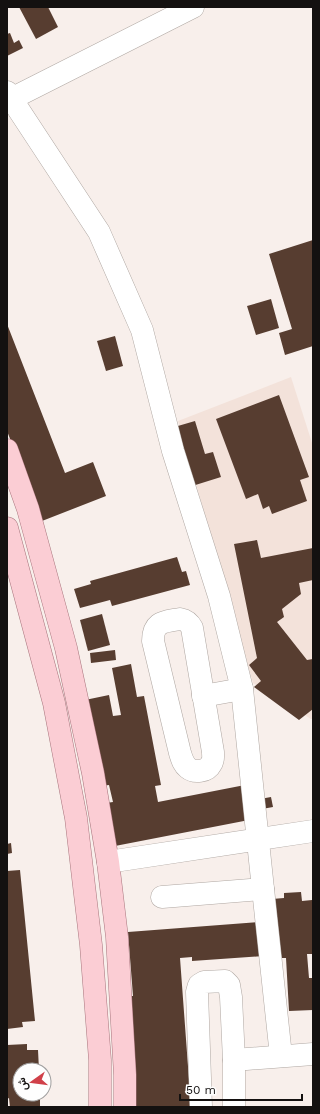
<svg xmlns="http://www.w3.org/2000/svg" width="320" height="1114" font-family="'Work Sans',Vazirmatn,sans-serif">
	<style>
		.built { fill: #f3e2da }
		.building { fill: #573d30 }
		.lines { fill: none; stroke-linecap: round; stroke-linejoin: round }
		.minor-casing { stroke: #afa7a2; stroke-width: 23 }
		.major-casing { stroke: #a8757d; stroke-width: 23 }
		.minor { stroke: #fff; stroke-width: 22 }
		.major { stroke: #fbcdd4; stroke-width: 22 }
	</style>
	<rect width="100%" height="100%" fill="#f8efeb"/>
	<path class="built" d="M291,377l22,69v273h-2l-58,-36 -75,-262z"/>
	<g class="building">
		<path d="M19,7h29l10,20 -22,12z"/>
		<path d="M10,33l4,10 5,-3 4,8 -16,8v-22z"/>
		<path d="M313,240v106l-28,9 -6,-22 13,-4 -23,-75z"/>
		<path d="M271,299l8,29 -23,7 -9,-29z"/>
		<path d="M7,324l58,149 28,-11 13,34 -64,25 -35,-90z"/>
		<path d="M115,336l8,30 -17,5 -9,-30z"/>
		<path d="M279,395l30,82 -9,3 7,21 -35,13 -3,-8 -6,3 -5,-15 -12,5 -30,-80z"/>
		<path d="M195,421l10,33 8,-2 8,25 -32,10 -18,-59z"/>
		<path d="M257,540l4,18 52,-10v32l-14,3 2,11 -19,15 2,8 -7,5 30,38 6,-1v50l-14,11 -45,-33 7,-6 -12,-16 8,-7 -23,-114z"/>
		<path d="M177,557l5,15 4,-1 4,14 -78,21 -2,-6 -30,8 -6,-19 17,-5 -1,-3z"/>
		<path d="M102,614l8,31 -22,6 -8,-31z"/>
		<path d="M115,650l1,10 -25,3 -1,-10z"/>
		<path d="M131,664l6,33 7,-1 17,89 -6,1 3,16 87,-17 4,35 -134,26 -9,-43 7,-1 -4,-17 -8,1 -16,-86 24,-5 4,21 8,-1 -9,-47z"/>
		<path d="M271,797l2,10 -11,2 -2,-10z"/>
		<path d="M11,843l1,10 -5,1v-10z"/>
		<path d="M20,870l15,151 -13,1 1,5 -16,2v-158z"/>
		<path d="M301,892l1,9 10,-1 1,54h-6l2,24h4v32l-24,1 -3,-53h-10l-4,-59 12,-1v-5z"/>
		<path d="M260,922l3,34 -71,5v-4l-12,1 11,149h-58l-8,-111h8l-5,-64z"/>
		<path d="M27,1044v6h11l1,20h-19v24h20v13h-30l-1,-9 -2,1v-54z"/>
	</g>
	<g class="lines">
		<defs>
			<g id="minor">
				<path d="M7,92l92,140 43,98 31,121 46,145 23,93 21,200 -101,8"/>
				<path d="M7,101l186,-94"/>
				<path d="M180,619c6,1 9,3 12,9l21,124c0,4 1,8 -2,12 -4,8 -17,9 -23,4 -5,-4 -6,-9 -8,-15l-27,-112c0,-20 11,-19 27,-22z"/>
				<path d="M203,696l39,-7"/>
				<path d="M108,862l205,-31"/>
				<path d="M263,889l18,167"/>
				<path d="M234,1060l79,-6"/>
				<path d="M201,1107l-4,-115 2,-7 5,-3 21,-1 4,4 2,12 3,63v47"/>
			</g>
			<g id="major">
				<path d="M7,450l21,59 38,139 27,125 15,89 9,75 8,138v32"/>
				<path d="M7,528l47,175 22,115 15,127 9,115v47"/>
			</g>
		</defs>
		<use href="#minor" class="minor-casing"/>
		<use href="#major" class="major-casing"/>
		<use href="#minor" class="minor"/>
		<use href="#major" class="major"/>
	</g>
	<rect width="320" height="1114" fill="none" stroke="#141110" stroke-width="16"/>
	<g transform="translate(32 1082) rotate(256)"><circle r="19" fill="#fefefe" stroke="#a09f9f"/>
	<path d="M0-3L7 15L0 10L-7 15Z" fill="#d04049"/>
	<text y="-6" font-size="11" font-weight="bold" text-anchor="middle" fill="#141110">ش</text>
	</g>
	<path d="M180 1094v6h122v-6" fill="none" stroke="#141110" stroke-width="2"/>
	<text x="186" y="1094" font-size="12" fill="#141110" stroke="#fefefe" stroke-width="3" paint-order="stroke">50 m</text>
</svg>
